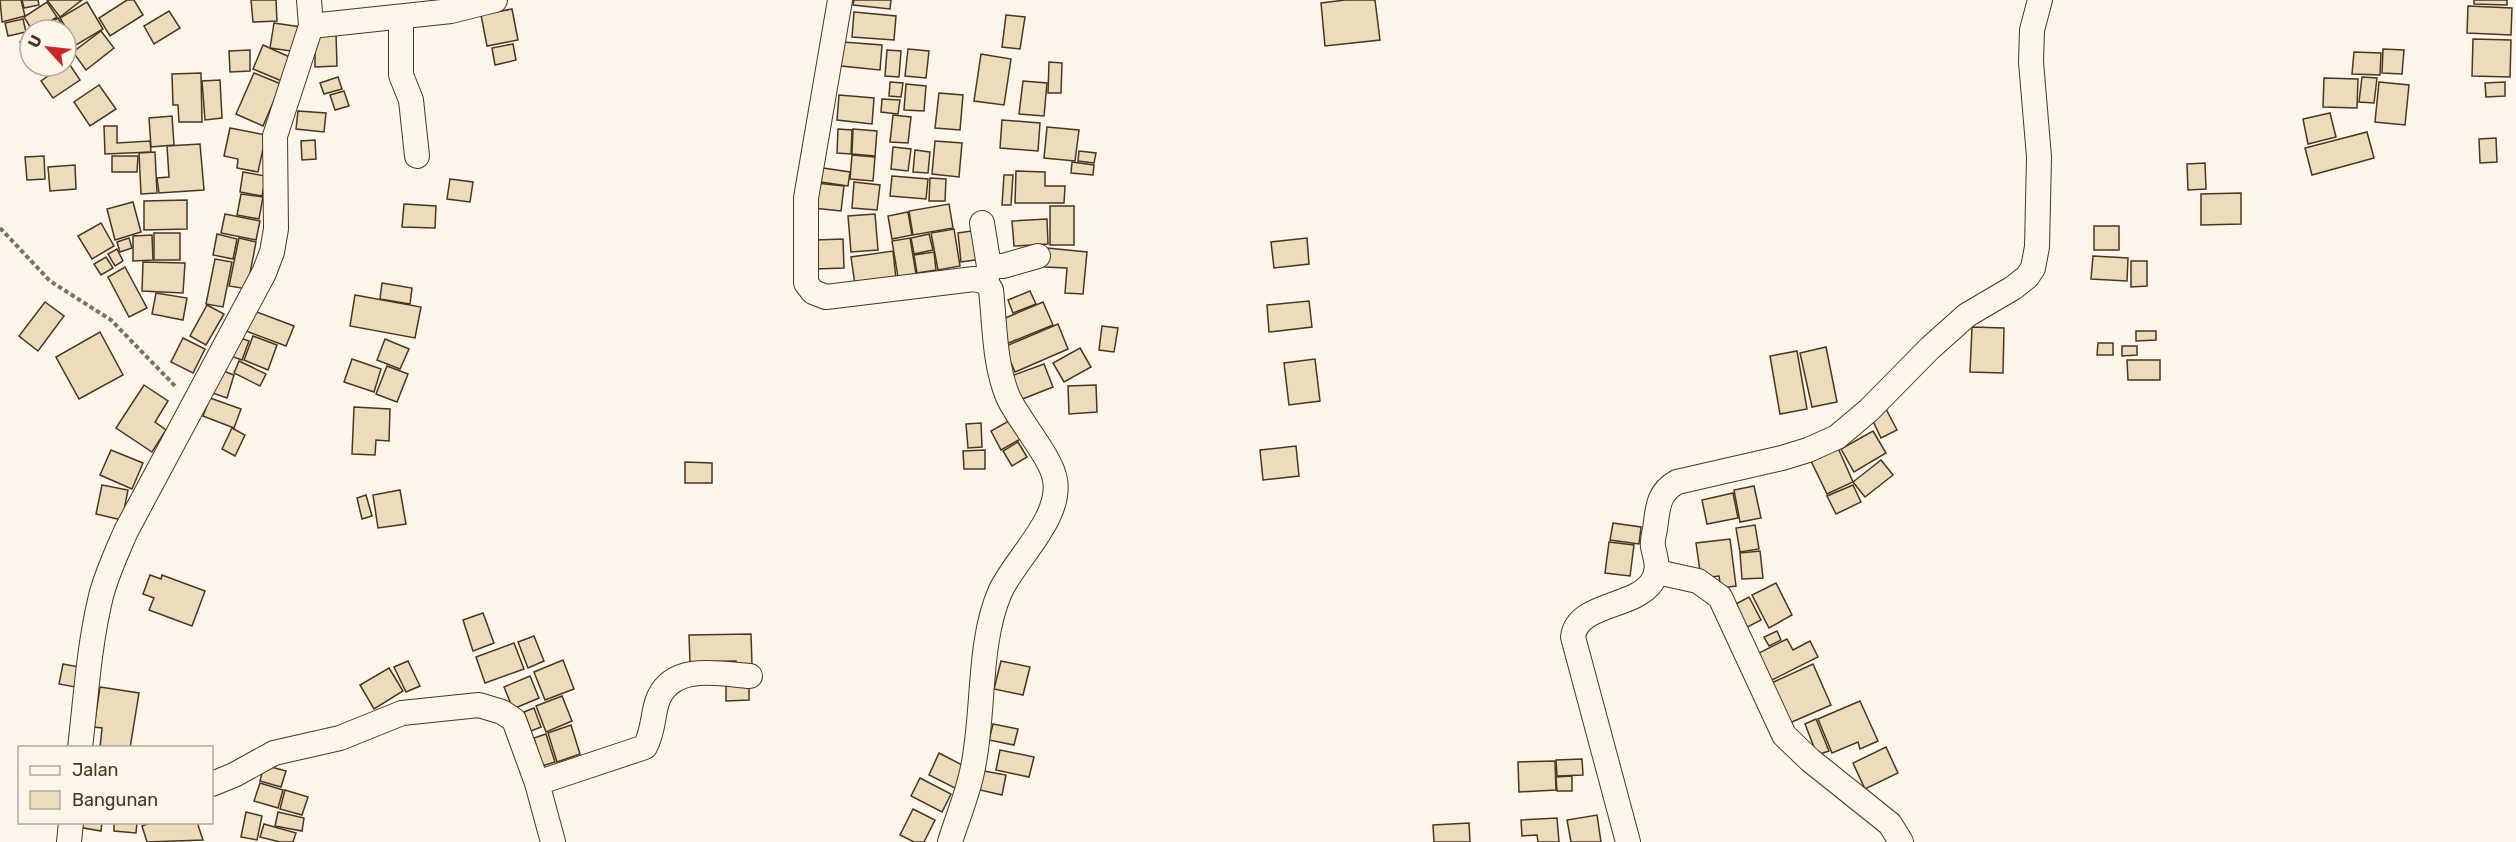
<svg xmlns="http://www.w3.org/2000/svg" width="2516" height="842" font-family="Rubik,sans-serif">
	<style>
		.building { fill: #ecdcbc; stroke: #4a3520; stroke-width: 1.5 }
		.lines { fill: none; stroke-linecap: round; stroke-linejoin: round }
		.minor-casing { stroke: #4a3520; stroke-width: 26 }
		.path { stroke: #7f6f5c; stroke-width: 4; stroke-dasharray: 4.5 3; stroke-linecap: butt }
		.minor { stroke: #fbf6e9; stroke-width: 24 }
	</style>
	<rect width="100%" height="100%" fill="#fbf6e9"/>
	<g class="building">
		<path d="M0,0h21l4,16 -23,6z"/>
		<path d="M22,0h16l1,5 -15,3z"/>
		<path d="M47,0h35l-22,17z"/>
		<path d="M127,0h7l9,15 -33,21 -11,-18z"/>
		<path d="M251,0h25l1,21 -24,1z"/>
		<path d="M854,0h37l-1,9 -37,-4z"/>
		<path d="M1345,0h30l5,40 -55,6 -4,-43z"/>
		<path d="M2474,0h33v5l-33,-1z"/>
		<path d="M47,2l10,15 -20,13h-5l-8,-13z"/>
		<path d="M87,2l16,27 -27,16 -16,-27z"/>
		<path d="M2468,6l44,2 -1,27 -44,-2z"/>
		<path d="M512,9l6,31 -31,6 -6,-31z"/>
		<path d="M169,11l11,17 -26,16 -10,-18z"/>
		<path d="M854,12l42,4 -2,24 -42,-3z"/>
		<path d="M1006,15l19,2 -5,32 -18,-2z"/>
		<path d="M58,18l7,11 -26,1z"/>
		<path d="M23,19l3,13 -18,4 -3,-13z"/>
		<path d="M274,23l27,4 -3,25 -28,-4z"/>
		<path d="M101,31l13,17 -28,22 -13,-18z"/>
		<path d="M315,33h21l1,33 -22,1z"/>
		<path d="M30,36v16l-3,1 -7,-11z"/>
		<path d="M2473,39l38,1 -1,37 -38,-1z"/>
		<path d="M843,42l39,3 -2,25 -39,-4z"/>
		<path d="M513,44l3,16 -21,5 -3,-17z"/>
		<path d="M263,45l31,14 -10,23 -31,-13z"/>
		<path d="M908,49l21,2 -3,27 -21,-2z"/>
		<path d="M2383,49l21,1 -2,24 -20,-1z"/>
		<path d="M250,50v21l-20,1 -1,-21z"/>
		<path d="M887,50l14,1 -2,26 -14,-1z"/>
		<path d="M2354,52l27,1 -1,22 -28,-1z"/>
		<path d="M981,54l30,5 -7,46 -30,-4z"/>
		<path d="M68,62l12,18 -27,18 -12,-17z"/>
		<path d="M1049,62l13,1 -1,30h-13z"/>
		<path d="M201,73l1,49h-23l-1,-17h-5l-1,-31z"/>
		<path d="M254,73l27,11 -18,42 -27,-12z"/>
		<path d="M338,77l4,12 -18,5 -4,-11z"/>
		<path d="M2362,77l15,1 -3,25 -15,-1z"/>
		<path d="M2324,78l34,1 -1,29 -34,-1z"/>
		<path d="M220,80l2,38 -17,2 -3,-39z"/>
		<path d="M1023,81l24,2 -3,33 -25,-2z"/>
		<path d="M890,82l13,1 -2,14 -12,-1z"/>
		<path d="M2379,82l30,3 -4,40 -30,-3z"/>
		<path d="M2505,82v14l-19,1 -1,-14z"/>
		<path d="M906,84l20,2 -2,25 -20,-1z"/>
		<path d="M99,85l17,24 -26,17 -16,-24z"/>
		<path d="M344,91l5,15 -14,4 -5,-15z"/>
		<path d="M939,93l24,2 -3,35 -25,-2z"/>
		<path d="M839,95l35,3 -2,26 -35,-4z"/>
		<path d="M882,99l18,1 -2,14 -17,-2z"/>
		<path d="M298,111l28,2 -2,19 -28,-3z"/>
		<path d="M2330,113l6,24 -28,7 -5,-25z"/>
		<path d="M893,115l18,2 -3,26 -18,-1z"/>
		<path d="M172,116l2,29 -23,2 -2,-29z"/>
		<path d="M1002,120l38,3 -2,28 -38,-3z"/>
		<path d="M104,126h13v17l33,-2 1,11 -46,2z"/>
		<path d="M1047,127l32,3 -4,31 -31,-3z"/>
		<path d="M230,128l36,7 -8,37 -21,-4 1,-9 -14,-3z"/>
		<path d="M838,129l14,1 -1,24 -14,-1z"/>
		<path d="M853,129l24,2 -2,25 -23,-2z"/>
		<path d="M2367,132l7,26 -62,17 -7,-27z"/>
		<path d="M2496,138l1,24 -17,1 -1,-24z"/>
		<path d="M315,140l1,19 -14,1 -1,-19z"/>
		<path d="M935,141l27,2 -3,34 -27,-3z"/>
		<path d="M200,144l4,46 -45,3 -2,-15 12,-1 -2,-31z"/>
		<path d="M893,147l18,2 -3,22 -17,-2z"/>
		<path d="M915,150l15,2 -2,21 -15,-1z"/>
		<path d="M1079,151l17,2 -2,10 -16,-2z"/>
		<path d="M155,152l2,41 -16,1 -2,-41z"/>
		<path d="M852,155l23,2 -2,24 -23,-2z"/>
		<path d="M44,156l1,23 -18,1 -2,-23z"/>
		<path d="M112,156h26l-1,16h-25z"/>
		<path d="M1072,162l22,3 -1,10 -22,-2z"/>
		<path d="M2205,163l1,26 -18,1 -1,-26z"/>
		<path d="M75,165l1,24 -26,2 -2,-24z"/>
		<path d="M823,168l27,4 -2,14 -27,-4z"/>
		<path d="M1016,171l29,1v14h20l-1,17h-49z"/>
		<path d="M243,172l23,4 -4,20 -22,-4z"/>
		<path d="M1004,175h9l-2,30h-9z"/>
		<path d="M892,176l36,3 -2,20 -36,-3z"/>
		<path d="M930,178l16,1 -1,22h-16z"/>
		<path d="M450,179l23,3 -3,20 -23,-3z"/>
		<path d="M854,182l26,3 -3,25 -25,-2z"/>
		<path d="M816,183l28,3 -3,25 -28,-3z"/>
		<path d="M2241,193v31l-40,1v-31z"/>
		<path d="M241,194l22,3 -4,22 -22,-4z"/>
		<path d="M187,200v29l-43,1v-29z"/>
		<path d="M133,202l8,30 -26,8 -8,-31z"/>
		<path d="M404,204l32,2 -1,22 -33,-1z"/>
		<path d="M949,204l4,24 -40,7 -4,-24z"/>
		<rect x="1050" y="206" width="24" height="39"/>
		<path d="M908,212l4,23 -20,4 -4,-23z"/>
		<path d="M225,214l35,7 -4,19 -35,-7z"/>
		<path d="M875,214l3,36 -27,2 -3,-36z"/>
		<path d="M1047,219l1,25 -34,2 -2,-25z"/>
		<path d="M101,223l13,23 -22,13 -14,-23z"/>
		<rect x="2094" y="226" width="25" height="24"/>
		<path d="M954,229l6,37 -22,4 -7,-37z"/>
		<path d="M978,230l4,29 -21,3 -3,-29z"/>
		<rect x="154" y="233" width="26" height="27"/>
		<path d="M217,234l20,5 -4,20 -20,-4z"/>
		<path d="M929,234l4,16 -19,4 -3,-16z"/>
		<path d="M152,235l1,25 -20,1v-25z"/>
		<path d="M129,238l3,10 -12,4 -3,-10z"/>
		<path d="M239,238l17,4 -9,47 -18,-3z"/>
		<path d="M910,238l6,36 -18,3 -6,-36z"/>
		<path d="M1307,238l2,26 -35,4 -3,-26z"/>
		<path d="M843,239l1,29 -28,1 -1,-29z"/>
		<path d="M1047,248l40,4 -4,42 -18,-1 2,-25 -22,-1z"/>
		<path d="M117,249l6,12 -8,5 -7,-12z"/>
		<path d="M893,251l3,28 -41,6 -4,-28z"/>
		<path d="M934,252l2,18 -19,3 -3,-18z"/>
		<path d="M2093,256l35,2 -1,23 -36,-2z"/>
		<path d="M106,257l7,11 -12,7 -7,-11z"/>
		<path d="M215,259l17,3 -9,45 -17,-3z"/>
		<path d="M2131,261h16v25l-16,1z"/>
		<path d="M143,262l42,1 -2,30 -41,-2z"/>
		<path d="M125,267l22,41 -18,9 -21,-40z"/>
		<path d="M382,283l30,5 -2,16 -30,-5z"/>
		<path d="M1030,291l6,13 -23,9 -5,-13z"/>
		<path d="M156,293l31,5 -4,22 -31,-6z"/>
		<path d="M355,295l66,12 -6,31 -65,-12z"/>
		<path d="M1309,301l3,26 -43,5 -2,-27z"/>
		<path d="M45,302l19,14 -26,35 -19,-15z"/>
		<path d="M1043,302l10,23 -47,19 -10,-22z"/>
		<path d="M207,305l17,9 -18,31 -16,-9z"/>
		<path d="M254,311l40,15 -8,20 -40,-15z"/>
		<path d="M1058,324l10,25 -53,23 -11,-25z"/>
		<path d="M1102,326l16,2 -4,24 -15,-2z"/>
		<path d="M1972,327l32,1 -1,45 -33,-1z"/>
		<path d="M2136,331h20v9l-20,1z"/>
		<path d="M100,332l23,43 -44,24 -23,-42z"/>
		<path d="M232,335l17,6 -7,19 -17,-6z"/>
		<path d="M253,336l24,9 -9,25 -24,-10z"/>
		<path d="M183,338l22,11 -12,24 -22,-11z"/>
		<path d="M385,339l24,10 -9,20 -23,-9z"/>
		<path d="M2098,343h15v12h-16z"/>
		<path d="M2122,346h15v9l-15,1z"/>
		<path d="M1826,347l11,55 -25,5 -12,-54z"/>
		<path d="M1080,348l11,19 -27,15 -11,-19z"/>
		<path d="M1797,351l10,58 -27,5 -10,-58z"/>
		<path d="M352,359l29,10 -7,23 -30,-10z"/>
		<path d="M1315,359l5,42 -31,4 -5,-42z"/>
		<path d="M2127,360h33v20h-32z"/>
		<path d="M239,361l27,13 -6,12 -26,-13z"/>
		<path d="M1044,364l9,23 -33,13 -9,-24z"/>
		<path d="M387,366l21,8 -11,28 -21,-8z"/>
		<path d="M215,368l19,7 -7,23 -20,-7z"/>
		<path d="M144,385l24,16 -13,21 11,8 -14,22 -36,-24z"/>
		<path d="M1096,385l1,27 -28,2 -1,-28z"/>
		<path d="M210,398l31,11 -7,19 -31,-12z"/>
		<path d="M354,407l36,2 -1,32 -13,-1 -1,15 -23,-1z"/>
		<path d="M1886,409l11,21 -16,8 -10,-21z"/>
		<path d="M1014,418l10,19 -23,13 -10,-19z"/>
		<path d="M981,423l1,24 -14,1 -2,-24z"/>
		<path d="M232,428l13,7 -10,21 -13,-7z"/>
		<path d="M1873,431l13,22 -32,19 -13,-23z"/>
		<path d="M1018,442l9,15 -15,9 -9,-15z"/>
		<path d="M1296,446l3,30 -36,4 -3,-30z"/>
		<path d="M1838,448l15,34 -26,12 -16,-33z"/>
		<path d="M111,450l32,13 -11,26 -32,-14z"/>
		<path d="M985,450v19h-21l-1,-18z"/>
		<path d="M1881,460l12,15 -28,22 -12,-15z"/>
		<path d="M685,462l27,1v20h-27z"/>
		<path d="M102,485l26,5 -6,30 -26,-6z"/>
		<path d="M1853,485l8,17 -25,12 -9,-18z"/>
		<path d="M1754,486l7,32 -21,4 -6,-32z"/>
		<path d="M400,490l6,34 -28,4 -5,-33z"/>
		<path d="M1733,493l5,25 -31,6 -5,-24z"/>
		<path d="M366,495l6,21 -10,3 -5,-21z"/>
		<path d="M1613,523l28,4 -2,17 -29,-4z"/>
		<path d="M1755,525l4,24 -19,3 -4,-24z"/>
		<path d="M1730,539l6,47 -15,2 -2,-12 -18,2 -5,-35z"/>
		<path d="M1609,542l25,3 -4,31 -25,-3z"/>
		<path d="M1760,551l3,27 -21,1 -2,-26z"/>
		<path d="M150,575l11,4 1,-4 43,16 -13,35 -43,-16 5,-12 -11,-4z"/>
		<path d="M1776,583l16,32 -23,13 -17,-33z"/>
		<path d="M1749,597l12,23 -21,11 -12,-23z"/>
		<path d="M483,613l11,30 -21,8 -10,-31z"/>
		<path d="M1777,631l4,9 -12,6 -5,-9z"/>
		<path d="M751,634l1,31h-16v-4l-46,1 -1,-27z"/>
		<path d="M534,636l10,25 -16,7 -10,-26z"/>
		<path d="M1787,639l6,11 17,-9 8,16 -52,26 -13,-27z"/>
		<path d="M514,643l10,26 -39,14 -9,-26z"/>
		<path d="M563,660l11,29 -29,11 -11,-28z"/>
		<path d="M408,661l12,25 -14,6 -12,-25z"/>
		<path d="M1001,661l29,6 -7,28 -29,-6z"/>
		<path d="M63,664l16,3 -4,20 -16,-3z"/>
		<path d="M1813,664l18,41 -46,20 -18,-40z"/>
		<path d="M389,668l14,23 -29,18 -14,-24z"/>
		<path d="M530,676l9,22 -26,11 -9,-22z"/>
		<path d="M749,685v15l-23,1v-15z"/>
		<path d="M100,687l39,6 -9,55h-30l2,-20 -8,-1z"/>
		<path d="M562,696l10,25 -26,11 -10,-26z"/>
		<path d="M1860,701l18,40 -18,8 -2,-7 -26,11 -14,-34z"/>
		<path d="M534,708l7,19 -10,4 -7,-19z"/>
		<path d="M1816,719l13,32 -12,4 -12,-31z"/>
		<path d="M993,724l25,5 -4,16 -25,-5z"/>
		<path d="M571,725l9,29 -23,8 -9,-29z"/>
		<path d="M546,734l9,28 -13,4 -8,-28z"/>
		<path d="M1886,747l12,26 -33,16 -12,-26z"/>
		<path d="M1000,750l34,7 -5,20 -33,-7z"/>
		<path d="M939,753l27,14 -11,21 -26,-13z"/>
		<path d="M1582,759l1,16 -26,1 -1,-16z"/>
		<path d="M1555,761l1,29 -37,2 -1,-30z"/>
		<path d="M264,765l22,6 -5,16 -21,-6z"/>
		<path d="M984,771l22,4 -4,20 -22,-5z"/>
		<path d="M1572,776v15h-15l-1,-14z"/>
		<path d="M920,778l31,16 -9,18 -31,-16z"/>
		<path d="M260,783l23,7 -5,18 -24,-7z"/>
		<path d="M285,790l23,7 -6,18 -22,-6z"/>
		<path d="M913,809l22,11 -11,22h-10l-14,-7z"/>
		<path d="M246,812l16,4 -5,24 -16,-3z"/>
		<path d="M278,812l26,6 -2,13 -27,-5z"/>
		<path d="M1597,815l4,27h-30l-4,-22z"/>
		<path d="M1557,818l2,24h-21l-1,-7 -15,1 -1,-16z"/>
		<path d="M78,822h24l-1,9 -23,-4z"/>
		<path d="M114,822h23l-1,11 -22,-2z"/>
		<path d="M152,822h45l6,18 -56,2 -5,-16z"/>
		<path d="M1469,823l1,19h-36l-1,-17z"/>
		<path d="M264,824l32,9 -3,9h-13l-20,-5z"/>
	</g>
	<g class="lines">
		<defs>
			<g id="minor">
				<path d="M840,0l-34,198v85l7,9 13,5 148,-18 12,3 5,8c4,36 3,73 17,107 11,24 44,61 47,83 7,38 -40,79 -55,112 -23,53 -15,124 -28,180 -5,24 -15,47 -22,70"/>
				<path d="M401,17v58l10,25 6,56"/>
				<path d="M311,26l140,-15 44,-11"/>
				<path d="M982,223l7,43 -3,16"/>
				<path d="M989,266h14l35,-10"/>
				<path d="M1657,572l41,9 22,16 64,138 26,25 80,64 11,18"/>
				<path d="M80,748c6,-51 9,-103 21,-152 6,-23 16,-44 25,-65l138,-258 8,-21 4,-23 -1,-93 36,-110 -2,-26"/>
				<path d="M537,783l108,-36c10,-19 7,-35 14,-50 16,-34 62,-23 91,-21"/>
				<path d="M212,784l22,-9 40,-22 66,-15 62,-25 77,-8 23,7 12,8 23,63 16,59"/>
				<path d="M69,842l2,-20"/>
				<path d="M1628,842l-55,-205c4,-34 62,-29 79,-55 8,-12 4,-22 1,-35 -1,-5 1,-13 2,-18 3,-20 2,-36 22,-47l105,-24 26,-8 29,-13 32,-27 61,-62 37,-33 46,-27 14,-11 6,-9 4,-21 2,-90 -8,-95 1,-32 8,-30"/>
			</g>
		</defs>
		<use href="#minor" class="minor-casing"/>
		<path class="path" d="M0,228l50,53 61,39 66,68"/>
		<use href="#minor" class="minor"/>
	</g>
	<rect x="18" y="746" width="195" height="78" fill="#fbf6e9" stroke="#b4a999" stroke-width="1.5"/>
	<rect x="30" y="766" width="30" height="9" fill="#fbf6e9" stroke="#b4a999" stroke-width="1.5"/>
	<text x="72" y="776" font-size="18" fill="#4a3520">Jalan</text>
	<rect x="30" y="791" width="30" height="18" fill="#ecdcbc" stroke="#b4a999" stroke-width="1.5"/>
	<text x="72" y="806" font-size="18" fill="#4a3520">Bangunan</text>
	<g transform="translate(48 48) rotate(297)"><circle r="28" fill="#fbf6e9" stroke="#b4a999" stroke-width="1.5"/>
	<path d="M0-4.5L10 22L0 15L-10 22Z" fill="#c62828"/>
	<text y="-9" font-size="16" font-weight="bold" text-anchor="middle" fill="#4a3520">U</text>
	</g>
</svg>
